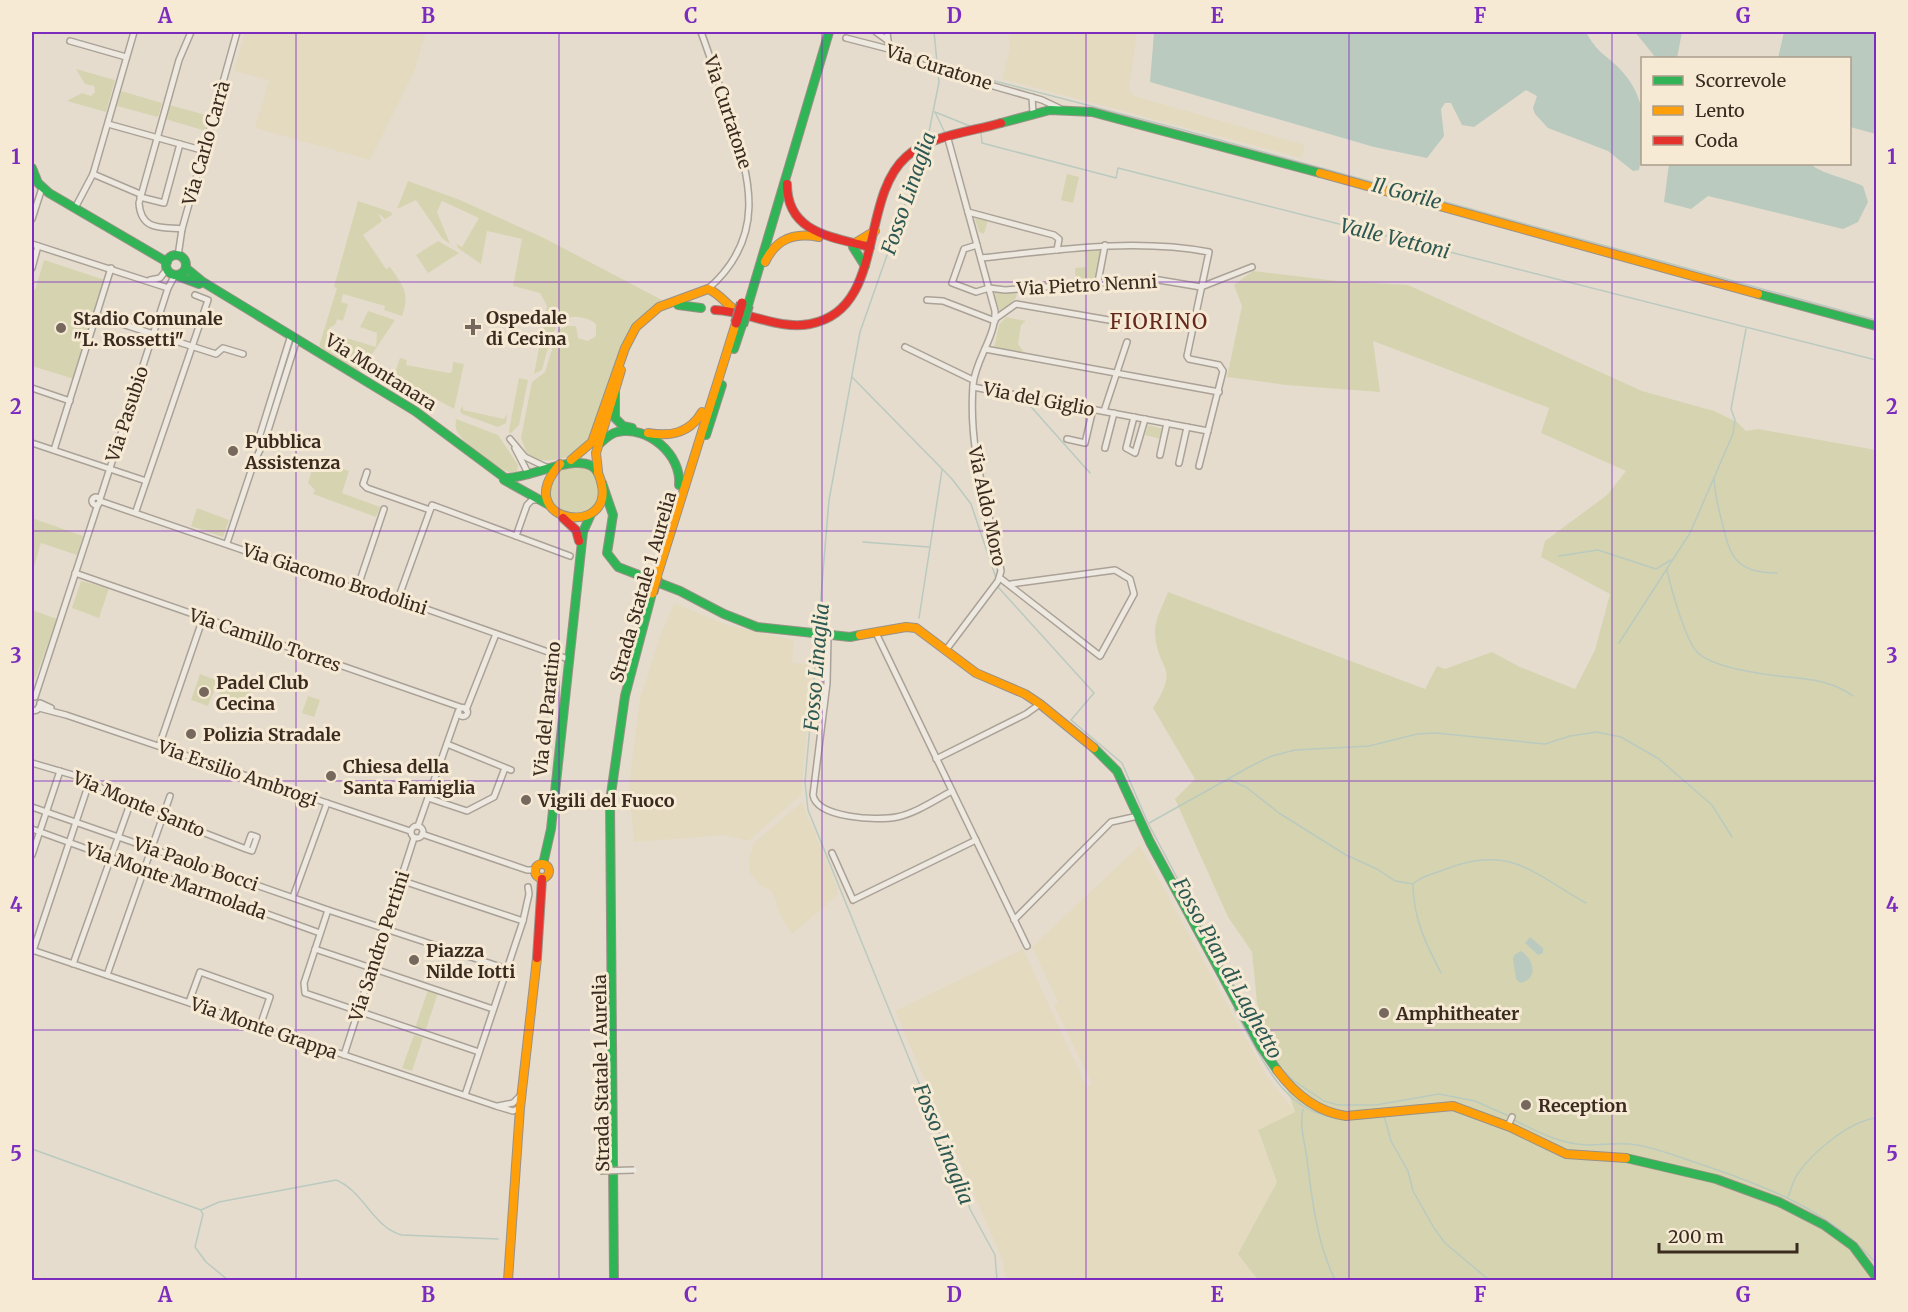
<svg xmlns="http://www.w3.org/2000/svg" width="1908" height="1312" font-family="Merriweather,serif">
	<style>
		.farmland { fill: #e4dabf }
		.green { fill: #d6d4b0 }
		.water { fill: #bacabf }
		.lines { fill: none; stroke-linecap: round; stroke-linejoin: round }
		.stream { stroke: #bacabf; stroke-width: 1.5 }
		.street-casing { stroke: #aba297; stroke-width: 8 }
		.fast-casing { stroke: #9a9187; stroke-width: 10 }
		.slow-casing { stroke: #9a9187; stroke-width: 10 }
		.jam-casing { stroke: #9a9187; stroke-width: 10 }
		.street { stroke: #ede8e0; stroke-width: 5 }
		.fast { stroke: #30b455; stroke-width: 8 }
		.slow { stroke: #ff9f0a; stroke-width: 8 }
		.jam { stroke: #e5322d; stroke-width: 8 }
		.street-bridge-casing { stroke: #aba297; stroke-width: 8; stroke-linecap: butt }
		.fast-bridge-casing { stroke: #90877e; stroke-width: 12; stroke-linecap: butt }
		.slow-bridge-casing { stroke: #90877e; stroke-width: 12; stroke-linecap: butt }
		.jam-bridge-casing { stroke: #90877e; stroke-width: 12; stroke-linecap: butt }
		.street-bridge { stroke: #ede8e0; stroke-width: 5 }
		.fast-bridge { stroke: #30b455; stroke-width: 9 }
		.slow-bridge { stroke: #ff9f0a; stroke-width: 9 }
		.jam-bridge { stroke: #e5322d; stroke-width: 9 }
		.grid { fill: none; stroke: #7b2cbf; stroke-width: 1.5; stroke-opacity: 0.55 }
		.poi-dot { fill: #76685c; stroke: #f6ead4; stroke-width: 2 }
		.labels { text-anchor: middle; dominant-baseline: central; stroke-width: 6; stroke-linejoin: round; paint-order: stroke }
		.street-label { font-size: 18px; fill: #3a2a1f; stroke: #f6ead4 }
		.poi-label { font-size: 18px; font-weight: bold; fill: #3a2a1f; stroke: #f6ead4; text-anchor: start }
		.water-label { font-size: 20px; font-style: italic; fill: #2e5953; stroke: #f6ead4 }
		.quarter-label { font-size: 21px; letter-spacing: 1.5px; fill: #66281e; stroke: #f6ead4 }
		.neatline { fill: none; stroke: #7b2cbf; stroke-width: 2 }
		.grid-label { font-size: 20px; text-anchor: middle; font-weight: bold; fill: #7b2cbf }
	</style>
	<rect width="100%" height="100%" fill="#e5dcce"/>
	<g class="farmland">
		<path d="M245,32h181l-12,40 -44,88 -115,-32 14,-48 -35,-9z"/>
		<path d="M1008,32h129l-8,57 5,7 171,49 -4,13 -299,-79 8,-31z"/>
		<path d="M674,603l53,22 67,15 -2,23 21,2 -12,130 -53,46 -24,-6 -90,7 -5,-57 11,-86 20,-63z"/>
		<path d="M802,802l36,87 -1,7 -45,38 -11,-17 -9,-26 -11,-5 -11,-13 -1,-15 5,-15z"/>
		<path d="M1140,845l126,230 29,37 -37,19 19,51 -39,72 20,26h-252l-3,-19 -108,-250 128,-62 64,139 5,-4 -38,-78 4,-4 -26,-55z"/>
	</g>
	<g class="green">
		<path d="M76,69l39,11 -9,32 -39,-11 15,-8 9,3 4,-4 -1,-6 -9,-2z"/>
		<path d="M121,91l41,12 -4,14 -41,-11z"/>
		<path d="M169,105l41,11 -4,15 -41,-12z"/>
		<path d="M1067,174l12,3 -6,26 -12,-3z"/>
		<path d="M408,181l52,19 84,38 118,62 -34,33 -38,108c-14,17 -42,25 -62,15l-7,-18 11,-56 13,-10 13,-42 9,-4h9l2,12 10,3 8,-5v-12c-6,-5 -11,-6 -19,-7 -25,-3 -29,34 -35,53l-8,4 13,-68 -7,-13 -27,-7 9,-47 -35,-8 -6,33 -23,-16 -2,-4 6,3 17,-29 -37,-17 -5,11 13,32 -8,-6 -26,-38 -19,9z"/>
		<path d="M358,201l33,11 1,3 -7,4 -7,-6 4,8 -19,14 23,34 4,-2c14,20 20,26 12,49l-18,-6 1,-4 -42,-12 -2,8 7,2 -5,17 -6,-2 -2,6 -6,3 1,5 46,14 1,-14 -17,-6 8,-16 27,9 -35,52 -41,-26 18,-58 -3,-1z"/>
		<path d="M974,216l14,4 -4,14 -5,-2z"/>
		<path d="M438,241l21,12 -31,20 -12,-18z"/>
		<path d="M1102,249l-6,30 -20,1 -1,-12 12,-1 -2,-17z"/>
		<path d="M44,260l61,20 -31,99 -42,-13v-76h3z"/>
		<path d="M1253,271l84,10 71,4 234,106 72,20 23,11 9,9 12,-2 118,21v830h-618l-20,-26 39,-72 -19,-52 37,-18 -38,-109 -5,-51 -24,-35 -53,-118 20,-20 -42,-71c28,-44 4,-36 2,-75 -1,-12 9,-30 13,-41l257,97 12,-23 8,3 47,-17 28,15 55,22 20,-39 15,-56 -69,-37 4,-16 62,-46 19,-24 -85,-38 8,-25 -176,-67 7,51 -94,-7 -59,-8 15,-71 -8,-21z"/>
		<path d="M997,292h20l-1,6 -16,14 -6,-18z"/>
		<path d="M1006,317l20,4 -5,4 -3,19 8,11 -32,-7 5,-23z"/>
		<path d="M400,358l7,2 -1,5 43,8 3,-1 1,-10 11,2 -10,45 -56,-31 -3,-5z"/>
		<path d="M519,378l9,2 -9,45 -9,9 -1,-4z"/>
		<path d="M463,405v5l41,9 3,-5 -1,9 -8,4 -36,-13 -2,-3z"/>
		<path d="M456,419l42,16 20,30 -1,7 -5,1c-14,-3 -52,-31 -56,-44 -1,-3 0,-6 0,-10z"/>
		<path d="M1148,425l15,4 -2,10 -16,-4z"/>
		<path d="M315,460l34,11 -7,22 38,14 -4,10 -63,-23 2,-4 -7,-7z"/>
		<circle cx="574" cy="490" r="26"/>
		<path d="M197,508l32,12 -6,17 -32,-11z"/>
		<path d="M32,518l51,18 -6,19 -36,-12 -9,30z"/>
		<path d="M81,581l28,7 -10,30 -27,-10z"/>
		<path d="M32,610l25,9 -25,68z"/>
		<path d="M200,674l21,8 -2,7 -4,-1 -7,18 -17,-6z"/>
		<path d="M225,679l26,10 -7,17 -26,-9z"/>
		<path d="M308,696l12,4 -6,17 -12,-4z"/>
		<path d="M428,990l10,3 -13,39 -10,-4z"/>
		<path d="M414,1035l9,3 -11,33 -10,-3z"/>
	</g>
	<g class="water">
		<path d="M1160,32h426c12,21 15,19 31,34 31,30 30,64 22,104l-6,1 -25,-20 -60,-23 -13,-14 -2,-6 4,-12 -11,-6 -52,37 -12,-2 -11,-22h-6l-4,6 3,27 -17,22 -53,-11 -224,-65 4,-49z"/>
		<path d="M1635,32h47l-5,26h-21z"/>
		<path d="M1784,32h92v102l-26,-7v-69h-72z"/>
		<path d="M1669,164h142c8,9 38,15 52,22l5,16 -10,20 -15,7 -135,-33 -17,13 -27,-7z"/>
		<path d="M1530,937l13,11v5l-5,2 -13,-12z"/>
		<path d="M1521,951c13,8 18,28 -1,32l-4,-4 -3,-19 1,-5z"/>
	</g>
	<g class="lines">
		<g class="stream">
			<path d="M937,66l250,65 689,189"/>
			<path d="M935,112l40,16"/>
			<path d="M935,112l11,23"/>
			<path d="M981,133l1,10 134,35 2,-10 758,192"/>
			<path d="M927,142l12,-60 -5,-50"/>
			<path d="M852,377l100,102 19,25 25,74"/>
			<path d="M1025,400l65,73"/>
			<path d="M1714,479c1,15 4,28 8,43 8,36 15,51 55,51"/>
			<path d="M863,542l66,5"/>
			<path d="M1559,556l39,-6 58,19 15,-9"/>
			<path d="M1667,570c4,18 18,69 30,82 15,16 69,23 91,25 24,2 46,5 65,19"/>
			<path d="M998,587l96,106 -23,27 51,43 26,60 117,220 16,25 13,13 30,20 14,4h38l63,-11 36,7 36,16"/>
			<path d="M919,618l23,-148"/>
			<path d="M818,632l11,-132 31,-168 64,-182"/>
			<path d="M818,636l-13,146 3,28 163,401 24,44 2,25"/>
			<path d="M1619,643l71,-110 43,-99 2,-14 -4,-11 15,-80"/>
			<path d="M1228,779l18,8 33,26 67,42 31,14 18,12 18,3c10,-9 21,-10 33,-15 63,-25 87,4 140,34"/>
			<path d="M1149,823l104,-58 19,-9 23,-6 74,-4 48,-12 19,-1 109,11 25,-8 27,-4 24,5 38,22 53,46 20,32"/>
			<path d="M1413,884c0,34 13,60 28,89"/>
			<path d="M1235,1008l-1,1c39,69 57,124 150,107l7,25 17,30 5,20 21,37 11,15 44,37"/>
			<path d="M1303,1109c-4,16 2,34 4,50 5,41 10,84 28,121"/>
			<path d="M1514,1120c24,12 46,24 73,25 17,0 33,-3 50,0 23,4 44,13 66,20 65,22 127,46 173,98"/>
			<path d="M32,1149l169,61 18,-8 117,-22c28,11 37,48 66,55l96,4"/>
			<path d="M1788,1197c3,-7 5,-16 9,-22 15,-23 53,-54 79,-57"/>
			<path d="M201,1211l2,3 -8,33 11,15 22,18"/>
		</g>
		<defs>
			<g id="street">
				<path d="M701,32c10,27 19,55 28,83 22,65 38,122 -21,174"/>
				<path d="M876,32l11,8"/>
				<path d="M887,32l2,17"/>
				<path d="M846,38l58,15 20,13 118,34 17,8"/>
				<path d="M70,41l56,16"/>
				<path d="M1032,97l1,16"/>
				<path d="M108,124l97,27"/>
				<path d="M93,174l47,20"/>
				<path d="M140,197l24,6 16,-59"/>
				<path d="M75,208l18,-34 41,-142"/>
				<path d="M968,212l86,23 5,4 -2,11"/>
				<path d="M32,219l10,-31"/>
				<path d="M182,229c-21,-2 -41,2 -43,-26l40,-143 12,-28"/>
				<path d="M32,244l136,44"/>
				<path d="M977,245l-13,4 -12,34 24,9 13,-4 16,2 148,-11 48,8 51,-20"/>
				<path d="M178,256l4,-27 55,-197"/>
				<path d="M981,258c76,-8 152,-20 228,-6l-22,104 2,3 30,6 4,6 -24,95"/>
				<path d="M32,268l6,-22"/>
				<path d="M150,280l10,-2 7,-9"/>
				<path d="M1098,282l7,-37"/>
				<path d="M927,300l16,1 52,20"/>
				<path d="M97,316l119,38 7,-6 20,6"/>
				<path d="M995,319l21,-15 116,20 4,-7 -8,-2 -4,8"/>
				<path d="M905,347l68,33"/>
				<path d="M985,349l234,43"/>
				<path d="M973,387l235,44"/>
				<path d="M32,388l38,13"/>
				<path d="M1104,411l23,-69"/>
				<path d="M1134,417l-8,31 9,5 10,-34"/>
				<path d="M510,439l15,18 23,11"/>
				<path d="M1067,439l18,4 8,-34"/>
				<path d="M32,443l114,38"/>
				<path d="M260,446l-1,-8 32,-103"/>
				<path d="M515,448l14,27"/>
				<path d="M1105,448l9,-35"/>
				<path d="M54,450l57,-182"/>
				<path d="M1160,455l7,-32"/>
				<path d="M1179,463l8,-36"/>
				<path d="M367,472l-4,12 4,4 63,22"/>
				<circle cx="96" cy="501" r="4"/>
				<path d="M100,499l68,-211 7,-13"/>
				<path d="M100,501l253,87 45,11 170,60"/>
				<path d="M136,511l72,-211 -13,-5"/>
				<path d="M516,536l11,-31 5,-5h5"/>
				<path d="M227,543l27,-81 11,-22 32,-101"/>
				<path d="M75,573l388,135"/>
				<path d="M1000,578l100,78 34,-62 -4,-15 -15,-9 -104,14"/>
				<path d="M357,589l27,-80"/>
				<path d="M398,599l34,-94 138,51"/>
				<path d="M876,633l151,313"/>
				<path d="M828,637l-1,46 -14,112c4,23 64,26 84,22 19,-4 38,-17 55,-26"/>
				<path d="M946,650l52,-69 3,-10c-12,-66 -33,-116 -28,-186 2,-25 23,-48 22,-74l-47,-172"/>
				<path d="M35,697l63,-193"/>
				<path d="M40,703l11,5"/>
				<circle cx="463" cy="712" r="4.5"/>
				<path d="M39,708l27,7 344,116"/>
				<path d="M466,710l30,-76"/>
				<path d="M32,711l5,-1 3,-5"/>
				<path d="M447,744l64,26"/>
				<path d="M159,746l44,-128"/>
				<path d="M936,759l90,-45 14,-10"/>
				<path d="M32,763l58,17 29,20 127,49 6,2 5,-14 -6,-2 -5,14"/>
				<path d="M428,798l39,13 27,-14 11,-29"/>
				<path d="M32,807l296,103 179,59"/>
				<circle cx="417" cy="832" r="6"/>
				<path d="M418,826l40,-114"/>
				<path d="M32,829l288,104"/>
				<path d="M422,834l105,36h8"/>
				<path d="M832,853l21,47 123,-60"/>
				<path d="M32,855l28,-84"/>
				<path d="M400,880l123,41"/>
				<path d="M293,897l34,-94"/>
				<path d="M328,910l-24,73 1,10 174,59"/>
				<path d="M1014,920l97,-98 27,-6"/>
				<path d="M315,949l178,60"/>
				<path d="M32,950l464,156 17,5 7,-3"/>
				<path d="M33,951l57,-171"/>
				<path d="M73,964l57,-160"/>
				<path d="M107,975l63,-179"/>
				<path d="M189,1002l11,-30 70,25 -10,29"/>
				<path d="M344,1055l70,-217"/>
				<path d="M465,1095l58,-174 6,-27 -1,-7"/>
				<path d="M498,1106l15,-3 8,-8"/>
				<path d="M1508,1126l4,-9"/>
			</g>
			<g id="fast">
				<path d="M1001,123l49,-13 42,2 228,61"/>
				<path d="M32,168l6,15 11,10 118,69"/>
				<path d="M853,247l12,19"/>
				<circle cx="176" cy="265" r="10"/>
				<path d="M186,268l17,14 212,129 90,67c23,2 81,-31 93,-5"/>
				<path d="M175,275l24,9"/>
				<path d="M1758,294l118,32"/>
				<path d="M678,305l23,3"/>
				<path d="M748,305l81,-273"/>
				<path d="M734,349l8,-24"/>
				<path d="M615,391v27l8,8 9,2"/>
				<path d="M706,435l16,-50"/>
				<path d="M598,445c6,-5 11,-11 19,-13 31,-7 65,23 62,53"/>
				<path d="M504,480l45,25"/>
				<path d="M602,483l11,32 -6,38 11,14 62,24 44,23 33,13 93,10 10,-2"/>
				<path d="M1094,748l23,23 33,71 111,205 16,23"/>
				<path d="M543,864l8,-35 32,-297 8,-18"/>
				<path d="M1626,1158l90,21 63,23 45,23 29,21 23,31"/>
				<path d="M614,1280l-4,-479 15,-105 27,-103"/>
			</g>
			<g id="slow">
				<path d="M1320,173l438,121"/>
				<path d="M855,243l20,-12"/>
				<path d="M765,262c11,-23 29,-30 54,-25"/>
				<path d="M648,433c23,4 42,0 54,-21"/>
				<path d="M571,460l21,-18 33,-94 11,-21 23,-20 49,-18c11,4 18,15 28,22"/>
				<path d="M560,464c-54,61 67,77 38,9"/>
				<path d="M598,471l-2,-18 25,-83"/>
				<path d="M657,576l79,-253"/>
				<path d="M860,635l46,-8 10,1 60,45 49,21 15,10 54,44"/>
				<circle cx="542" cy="871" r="7"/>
				<path d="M1277,1070c17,23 40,42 69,46l107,-10 57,21 56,27 60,4"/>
				<path d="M508,1280l12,-172 17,-150"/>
			</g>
			<g id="jam">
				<path d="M787,184c0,49 45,53 83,63"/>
				<path d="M715,310c32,1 63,20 95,14 76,-14 49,-125 96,-167 24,-22 65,-25 95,-34"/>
				<path d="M563,518l13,12 3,11"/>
				<path d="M537,958l5,-79"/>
			</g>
		</defs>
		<use href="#street" class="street-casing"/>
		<use href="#fast" class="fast-casing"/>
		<use href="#slow" class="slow-casing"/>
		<use href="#jam" class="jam-casing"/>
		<use href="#street" class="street"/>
		<use href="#fast" class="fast"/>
		<use href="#slow" class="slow"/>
		<use href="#jam" class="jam"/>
		<defs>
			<path id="street-bridge" d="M600,1171l34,-1"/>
			<path id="fast-bridge" d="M742,325l6,-20"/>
			<path id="slow-bridge" d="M652,593l5,-17"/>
			<path id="jam-bridge" d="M736,323l6,-20"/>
		</defs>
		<use href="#street-bridge" class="street-bridge-casing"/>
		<use href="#fast-bridge" class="fast-bridge-casing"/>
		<use href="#slow-bridge" class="slow-bridge-casing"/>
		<use href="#jam-bridge" class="jam-bridge-casing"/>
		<use href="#street-bridge" class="street-bridge"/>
		<use href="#fast-bridge" class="fast-bridge"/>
		<use href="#slow-bridge" class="slow-bridge"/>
		<use href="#jam-bridge" class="jam-bridge"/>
	</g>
	<path class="grid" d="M296,32v1248M559,32v1248M822,32v1248M1086,32v1248M1349,32v1248M1612,32v1248M32,282h1844M32,531h1844M32,781h1844M32,1030h1844"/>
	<g class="poi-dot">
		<path d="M470 318h6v6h6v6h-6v6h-6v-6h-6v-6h6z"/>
		<circle cx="61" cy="328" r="6"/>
		<circle cx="233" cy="451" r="6"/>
		<circle cx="204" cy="692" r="6"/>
		<circle cx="191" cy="734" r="6"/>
		<circle cx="331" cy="776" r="6"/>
		<circle cx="526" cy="800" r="6"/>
		<circle cx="414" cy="960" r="6"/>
		<circle cx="1384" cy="1013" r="6"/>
		<circle cx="1526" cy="1105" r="6"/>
	</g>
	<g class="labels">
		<g class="street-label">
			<text transform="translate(939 67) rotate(18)">Via Curatone</text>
			<text transform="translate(728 112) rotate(72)">Via Curtatone</text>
			<text transform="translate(206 143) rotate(-74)">Via Carlo Carrà</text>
			<text transform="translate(1087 285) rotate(-3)">Via Pietro Nenni</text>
			<text transform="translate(381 372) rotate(32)">Via Montanara</text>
			<text transform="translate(1039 399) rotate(11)">Via del Giglio</text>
			<text transform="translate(127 414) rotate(-72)">Via Pasubio</text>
			<text transform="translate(987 506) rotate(78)">Via Aldo Moro</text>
			<text transform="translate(335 579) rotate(18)">Via Giacomo Brodolini</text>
			<text transform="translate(643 587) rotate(-74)">Strada Statale 1 Aurelia</text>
			<text transform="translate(265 640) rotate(19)">Via Camillo Torres</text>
			<text transform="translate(547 709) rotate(-84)">Via del Paratino</text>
			<text transform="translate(238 773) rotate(19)">Via Ersilio Ambrogi</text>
			<text transform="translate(139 804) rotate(23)">Via Monte Santo</text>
			<text transform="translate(196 864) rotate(19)">Via Paolo Bocci</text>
			<text transform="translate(176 881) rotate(20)">Via Monte Marmolada</text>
			<text transform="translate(379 946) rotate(-72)">Via Sandro Pertini</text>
			<text transform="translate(264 1028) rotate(19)">Via Monte Grappa</text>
			<text transform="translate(601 1073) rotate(-91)">Strada Statale 1 Aurelia</text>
		</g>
		<g class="poi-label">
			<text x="486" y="317">Ospedale<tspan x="486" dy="21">di Cecina</tspan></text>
			<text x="73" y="318">Stadio Comunale<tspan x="73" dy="21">"L. Rossetti"</tspan></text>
			<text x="245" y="441">Pubblica<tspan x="245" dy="21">Assistenza</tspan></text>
			<text x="216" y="682">Padel Club<tspan x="216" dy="21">Cecina</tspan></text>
			<text x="203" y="734">Polizia Stradale</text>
			<text x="343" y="766">Chiesa della<tspan x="343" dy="21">Santa Famiglia</tspan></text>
			<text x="538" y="800">Vigili del Fuoco</text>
			<text x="426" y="950">Piazza<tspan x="426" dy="21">Nilde Iotti</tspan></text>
			<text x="1396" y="1013">Amphitheater</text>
			<text x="1538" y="1105">Reception</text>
		</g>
		<g class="water-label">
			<text transform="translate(908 193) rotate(-71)">Fosso Linaglia</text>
			<text transform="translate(1407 193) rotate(15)">Il Gorile</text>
			<text transform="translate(1395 238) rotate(14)">Valle Vettoni</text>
			<text transform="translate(816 667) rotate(-85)">Fosso Linaglia</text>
			<text transform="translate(1228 968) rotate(61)">Fosso Pian di Laghetto</text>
			<text transform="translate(944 1144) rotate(68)">Fosso Linaglia</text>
		</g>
		<g class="quarter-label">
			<text x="1159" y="321">FIORINO</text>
		</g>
	</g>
	<rect width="1908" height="1312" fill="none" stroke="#f6ead4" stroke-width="66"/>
	<rect x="1641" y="57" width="210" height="108" fill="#f6ead4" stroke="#ab9d8c" stroke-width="1.5"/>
	<rect x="1653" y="76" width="30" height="9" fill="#30b455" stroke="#ab9d8c" stroke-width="1.5"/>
	<text x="1695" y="87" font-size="18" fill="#3a2a1f">Scorrevole</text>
	<rect x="1653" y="106" width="30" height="9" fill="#ff9f0a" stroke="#ab9d8c" stroke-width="1.5"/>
	<text x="1695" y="117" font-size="18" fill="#3a2a1f">Lento</text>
	<rect x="1653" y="136" width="30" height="9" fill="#e5322d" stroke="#ab9d8c" stroke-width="1.5"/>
	<text x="1695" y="147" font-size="18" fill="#3a2a1f">Coda</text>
	<path d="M1659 1243v9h138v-9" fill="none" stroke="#3a2a1f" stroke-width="3"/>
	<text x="1668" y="1243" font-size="18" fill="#3a2a1f" stroke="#f6ead4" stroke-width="4.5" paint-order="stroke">200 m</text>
	<rect x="33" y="33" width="1842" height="1246" class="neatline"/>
	<g class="grid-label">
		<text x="165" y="23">A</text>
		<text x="428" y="23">B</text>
		<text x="691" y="23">C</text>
		<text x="954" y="23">D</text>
		<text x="1217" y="23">E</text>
		<text x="1480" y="23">F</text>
		<text x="1743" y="23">G</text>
		<text x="16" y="164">1</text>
		<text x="1892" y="164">1</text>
		<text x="16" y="414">2</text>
		<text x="1892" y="414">2</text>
		<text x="16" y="663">3</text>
		<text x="1892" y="663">3</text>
		<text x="16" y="912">4</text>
		<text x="1892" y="912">4</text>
		<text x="16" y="1161">5</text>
		<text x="1892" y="1161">5</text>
		<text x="165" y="1302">A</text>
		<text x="428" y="1302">B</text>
		<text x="691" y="1302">C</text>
		<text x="954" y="1302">D</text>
		<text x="1217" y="1302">E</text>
		<text x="1480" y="1302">F</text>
		<text x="1743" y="1302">G</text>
	</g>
</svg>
